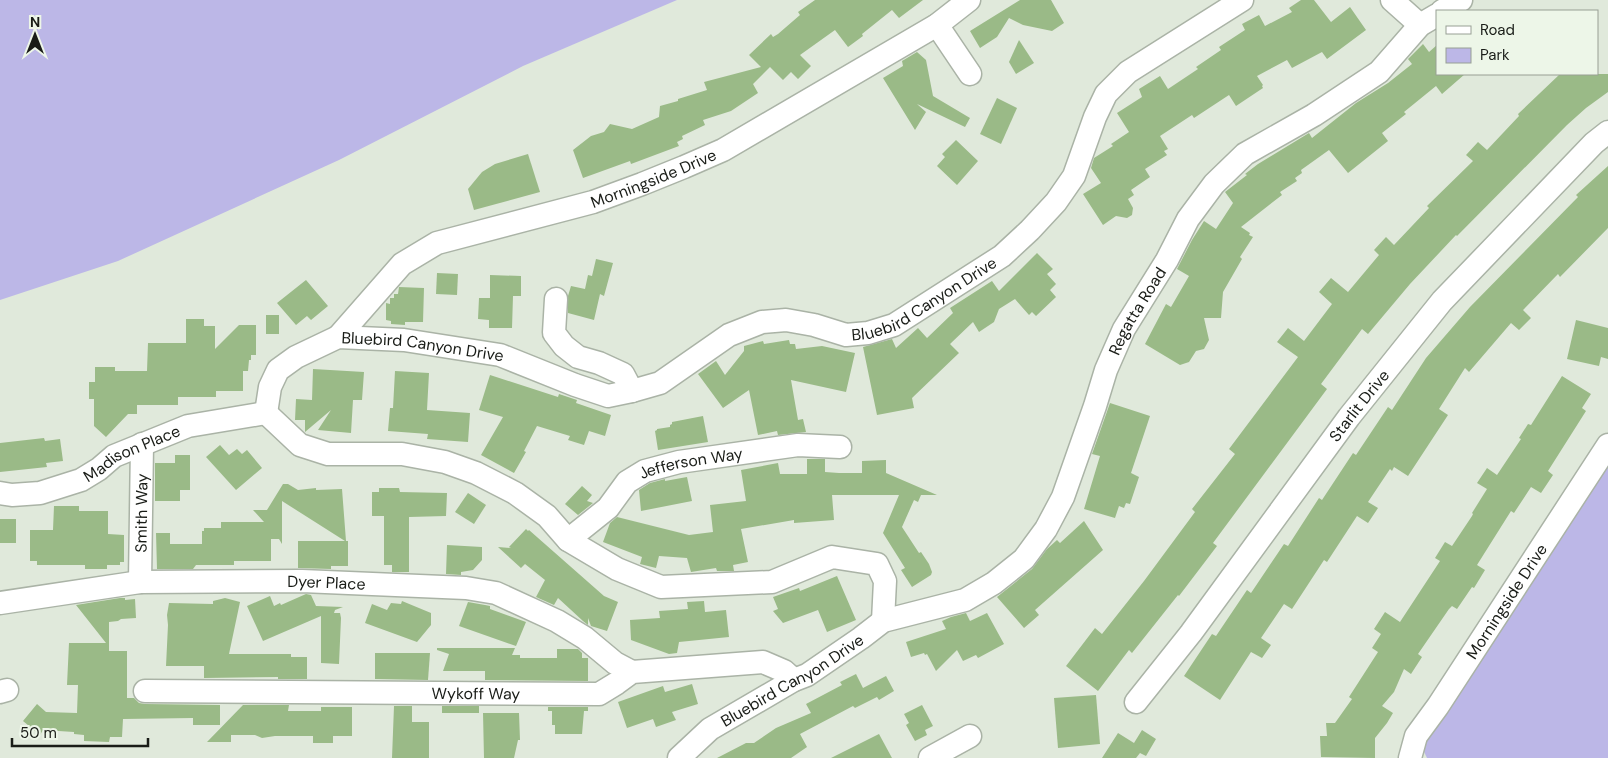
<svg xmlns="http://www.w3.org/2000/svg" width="1608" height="758" font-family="'DM Sans',sans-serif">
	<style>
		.green { fill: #bcb7e7 }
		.building { fill: #9aba87 }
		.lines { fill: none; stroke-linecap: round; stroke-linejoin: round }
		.minor-casing { stroke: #aab3a6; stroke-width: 25 }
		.minor { stroke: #fff; stroke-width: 22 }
		.labels { text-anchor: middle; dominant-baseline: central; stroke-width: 4; stroke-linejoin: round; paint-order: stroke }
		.street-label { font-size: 16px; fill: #191c17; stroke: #edf6e8 }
	</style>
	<rect width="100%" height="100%" fill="#e0e9db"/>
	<g class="green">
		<path d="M0,0h677l-154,66 -184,94 -221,101 -118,39z"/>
		<path d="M1608,455v303h-181l-8,-17z"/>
	</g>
	<g class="building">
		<path d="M815,0h108l-24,18 -7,-8 -30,24 1,2 -15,11 -13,-17 -35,25 11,11 -13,13 -7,-7 -8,8 -13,-13 -17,17 5,9 -27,18 -28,9 2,5 -23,11 1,3 -6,3 2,4 -48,18 -1,-3 -47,17 -10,-28 18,-14 13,-4 6,-8 22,5 27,-12 1,-11 18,-5v-2l29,-9 -3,-8 57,-15 -12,-12 22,-21 2,3 5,-3 22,-19 -2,-3z"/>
		<path d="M1020,0h31l13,23 -12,8 -29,-6 -14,-7 -12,19 -17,11 -10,-17z"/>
		<path d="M1301,0h13l17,22 19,-15 16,23 -39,29 -5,-7 -30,16 -5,-8 -30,16 6,9 -1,1 1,2 -27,18 -7,-11 -35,23 -2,-3 -32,21 8,13 -4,2 3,4 -22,14 5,8 -19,13 3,5 -6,4 5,9 -1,7 -5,3 -11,-2 -13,9 -20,-31 18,-11 -10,-15 3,-10 19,-12 -2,-2 18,-12 -12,-19 25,-16 -3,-8 21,-13 8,13 30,-20 -2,-2 25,-17 -2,-3 26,-17 -3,-6 17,-9 6,11 27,-14 -3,-4z"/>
		<path d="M1019,40l15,23 -18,11 -7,-12z"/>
		<path d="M1423,44l6,8 8,-7v29h28l-23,20 -6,-8 -32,26 2,2 -24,19 6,8 -40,32 -19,-23 -28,20 1,3 -7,5 2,3 -17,11 2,3 -41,32 9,6 -1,2 4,2 -13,20 2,2 -19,33 -2,26h-17l5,22 -5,9 -8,2 -7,11 -9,3 -35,-21 21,-40 5,3 18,-31 -12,-7 15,-29 12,-19 12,8 17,-26 -8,-11 22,-17 -2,-1 13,-10 51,-31 3,5 44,-35 32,-20 24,-19 -4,-5z"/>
		<path d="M917,52l9,8 7,36 37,22 -5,9 -48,-23 9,8 -11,18 -32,-52 20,-12 -1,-5z"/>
		<path d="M1560,74h48v18l-22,16 -19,17 -110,111 -1,-1 -46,49 -42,50 -6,-5 -41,55 6,5 -114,154 4,3 -38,50 -1,-1 -46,58 -3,-3 -31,41 -32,-25 29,-38 7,6 42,-53 51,-69 -3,-3 43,-55 -6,-5 69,-92 -21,-15 11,-14 16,13 28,-37 -13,-12 12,-14 17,14 31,-37 -5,-5 12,-13 8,8 35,-37 -2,-2 46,-45 -7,-6 12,-13 9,8 32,-34 -1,-2z"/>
		<path d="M997,98l20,10 -16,36 -21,-10z"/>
		<path d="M956,140l22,21 -21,24 -20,-19 8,-9 -3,-3z"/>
		<path d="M528,154l12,38 -66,18 -6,-21 14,-17 13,-8z"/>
		<path d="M1608,166v62l-48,49 -2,-3 -35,36 8,8 -12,12 -8,-7 -42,49 -4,-4 -26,41 9,6 -40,61 -14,-9 -2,4 -2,-2 -22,33 10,6 -10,15 -11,-7 -30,46 -3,-2 -32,49 -8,-5 -23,34 10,7 -9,13 -11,-6 -31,48 -36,-24 28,-42 4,2 31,-46 4,3 33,-49 4,2 31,-48 3,2 31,-47 3,2 32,-48 4,3 34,-52 44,-51 108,-110 -2,-2z"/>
		<path d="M1037,253l16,16 -6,5 9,10 -6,6 6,7 -20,19 -4,-4 -3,3 -14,-16 -16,10 -5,13 -15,10 -6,-10 -23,22 9,9 -47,45 2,10 -37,7 -14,-68 29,-8 4,9 22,-20 9,10 26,-25 -3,-5 42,-27 7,10z"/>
		<path d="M596,259l17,4 -9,33 -4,-2 -6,26 -26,-7v-17l3,-10 14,3 3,-14 4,1z"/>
		<path d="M437,273l21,1 -1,21 -21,-1z"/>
		<path d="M490,275l31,1v20h-8l-1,32h-23v-8l-11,-1 1,-21h11z"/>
		<path d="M306,280l22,26 -17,14 -4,-4 -11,9 -19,-22z"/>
		<path d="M399,287l25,1 -1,34h-18v3l-14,-1v-3l-5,-1v-17l4,1v-6h4v-4h4z"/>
		<rect x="266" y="315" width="13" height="19"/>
		<path d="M186,319h18v7h11v23l24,-24h17v30h-5v5h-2l-1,11h-5v20h-27v6h-38v8h-41v9h-9l-22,23 -12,-11v-27h-5v-17h6v-15h20v4h32l1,-28h38z"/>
		<path d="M1576,320l32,8v31l-7,-2 -2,9 -32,-7z"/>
		<path d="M789,340l1,4h5l1,5 26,-3 33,7 -9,39 -55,-12 7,40 5,-1 3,13 -28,3 -1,-4 -19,4 -9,-45 -26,18 -25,-34 18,-13 9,14 19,-24v-5l19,-5 1,3z"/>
		<path d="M313,369l51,3 -2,28h-9l-2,33 -33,-3 13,-20 -26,22v-12h-10l1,-21 16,1z"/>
		<path d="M395,371l34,2 -2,37 43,3 -2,29 -41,-3 1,-5 -40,-3 2,-23h3z"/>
		<path d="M490,375l68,22 1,-3 18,6 -1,3 35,12 -6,21 -16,-5 -5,14 -16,-5 2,-4 -33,-10 -13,25 2,1 -12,21 -33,-18 22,-38 -24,-7z"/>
		<path d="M1562,376l29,18 -9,14 4,3 -38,60 5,4 -12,18 -10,-6 -17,26 -3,-2 -34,54 8,5 -11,18 -2,-1 -15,22 -5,-3 -3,3 -31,45 4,3 -11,17 -7,-5 -10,23 -12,14 11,7 -6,10 -12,15v20l-54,-1 -1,-21h7l-1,-13h9l17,-24 -3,-2 29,-45 -6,-4 9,-14 -7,-5 11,-17 15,10 40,-61 -5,-3 10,-16 7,4 20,-30 1,-2 -1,-1 15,-24 -10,-6 10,-15 10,7 24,-36 -2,-1 9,-14 3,1z"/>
		<path d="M1110,403l40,13 -19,57 8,4 -9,27 -4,-1 -2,5 -5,-2 -4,12 -31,-9 16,-53 -8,-2z"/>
		<path d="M703,416l5,26 -50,8 -3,-19 2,-1v-1l13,-2v-2l2,-1v-2z"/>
		<path d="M44,438l1,3 15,-2 3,22 -17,2 1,4 -47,5v-29z"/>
		<path d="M220,445l9,10 8,-6 5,5 5,-4 15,18 -26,22 -30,-33z"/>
		<path d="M175,455h15v35h-10v11h-25v-38h20z"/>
		<path d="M807,459h18v13l14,1h23v-12l24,-1v13l51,22h-16l-3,7 -4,-2 -12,27 17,26 2,-1 8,12 3,8 -1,3 -19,12 -11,-17 4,-2 -22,-35 16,-38h-67l2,25 -40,3v-3l-53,9 7,33 -15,3 1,6h-17l-1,-3 -25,4 -4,-14 -28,-2 -3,12 -16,-4 2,-7 -39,-15 7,-19 7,-6 72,18 24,-3 -3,-27 36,-4 -5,-31 37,-7 2,11h27z"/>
		<path d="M687,477l5,24 -51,10 -2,-21 11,-7 15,-4v2z"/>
		<path d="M283,484h5l10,6 18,-2v2l26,-1 4,52h2v25h-17v3l-33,-1v-27h47l-63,-40v43l-3,-5h-8v22h-37v4h-38l-3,4h-36l-1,-36h14v11h32v-13h2v-3h17v-6h43l-11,-12h14z"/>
		<path d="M582,486l10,9 -5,6 6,2 -15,12 -13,-11z"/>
		<path d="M379,488h20l1,4 47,1 -1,23 -37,1v55h-17v-7h-8v-49h-12v-24h7z"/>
		<path d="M468,493l18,12 -12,19 -19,-12z"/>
		<path d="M54,506h25v5h29v23l16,1v27h-4v3h-13v4h-22v-4h-48v-4h-7v-31h23z"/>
		<rect x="0" y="519" width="16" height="24"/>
		<path d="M1084,521l19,29 -68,60 4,5 -15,13 -27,-31 35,-28 15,-20 10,-9 3,3z"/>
		<path d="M526,529l2,2 1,-1 75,66 14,6 -11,29 -16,-5 -3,-8v7l-5,-4 -25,-23 -4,7 -18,-8 9,-17 -20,-16 -4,4 -23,-21 13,1 -2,-1z"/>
		<path d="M447,545l35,2v13l-9,10 -12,2v3l-15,-1z"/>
		<path d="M837,576l19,44 -29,12 -9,-22 -35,13 -10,-12 5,-2 -5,-12 26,-9 1,3z"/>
		<path d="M306,594l5,1 5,11 27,1 -8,3 -1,3h6l1,5 -2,46 -18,-1v-47l-58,25 -16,-35 23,-10 4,10 6,-3 1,2z"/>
		<path d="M120,598h5v2l10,-1 1,19 -15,1 -3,2 -9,1v29h18v47h7l5,5 6,1 75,1v20h-27v-7l-70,1 -1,18h-12l-1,5 -25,-1v-6l-10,-1v-2l-31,-2 -3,5 -17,-14 14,-17 9,8 31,1 1,-28h-11l2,-42h37l-30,-38z"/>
		<path d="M225,598l15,4 -11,52h62v3h16v22h-29v-2l-74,1v-12h-38l2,-41 -1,-10 2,-12 44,1v-3z"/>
		<path d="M402,601l29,12v12l-14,17 -52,-19 7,-19 15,6 4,-7 10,1z"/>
		<path d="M704,601l1,11 21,-2 3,27 -50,5 -2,11 -8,1 -38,-14 -1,-20 30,-2 -1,-7 29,-2 -1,-7z"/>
		<path d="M468,602l17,3 5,1v3l36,13 -10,24 -57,-20z"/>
		<path d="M966,613l4,8 17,-8 17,31 -26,14 -2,-3 -13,6 -6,-11 -21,21 -9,-17 -2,1 -1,-2 -13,4 -5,-15 40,-13 -4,-8 9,-4z"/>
		<path d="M437,648h78l-3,7h8v3h37v-9h21l4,4v5h6v23l-103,-1v-9h-42l6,-17 -12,-4z"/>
		<path d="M375,653h55l-2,27 -53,-1z"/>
		<path d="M856,674l7,14 23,-12 8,15 -15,9 -2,-3 -22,11 -2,-2 -53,28 7,13 -16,11h-74l29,-15h8l22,-15 35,-15 -5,-9 36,-19 -2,-3z"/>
		<path d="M692,684l6,20 -26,8 4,8 -20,7 -3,-8 -26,9 -9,-26 45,-16 2,6z"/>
		<path d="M1096,695l4,49 -42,4 -4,-50z"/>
		<path d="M243,705h46l-1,6h33v-4h31v29h-19v7h-20v-7h-38l-13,2 -7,-3h-24v7h-24z"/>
		<path d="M922,705l11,21 -8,4 2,5 -12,6 -9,-16 3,-2 -5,-9z"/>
		<path d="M394,706h18v16h17v36h-37z"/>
		<rect x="442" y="706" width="37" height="7"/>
		<path d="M548,707h40v4h-4l-2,23h-27v-9h-3v-14h-4z"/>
		<path d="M483,713h36l1,27h-2l-4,18h-30z"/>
		<path d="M1142,730l14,9 -10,17 -6,-3 -4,5h-34l16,-25 16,10z"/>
		<path d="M879,734l13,24h-61z"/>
	</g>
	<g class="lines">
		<defs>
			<g id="minor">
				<path d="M1392,0l28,25"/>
				<path d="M1442,11l19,-11"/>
				<path d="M937,25l33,49"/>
				<path d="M556,299l-2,34 10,13 14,11 21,6 24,11 9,17"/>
				<path id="s1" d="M338,337l64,-73 35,-21 156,-41 49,-18 42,-17 39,-17 214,-125 32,-25"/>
				<path id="s2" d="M266,413l4,-26 8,-17 18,-13 42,-20 66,3 96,15 75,30 33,11 24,-5 28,-8 69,-48 33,-13 24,-2 28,5 32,10 22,-2 26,-8 108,-69 28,-26 26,-28 18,-26 21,-59 11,-23 22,-22 114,-72"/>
				<path d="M266,413l34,32 28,9h74l43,8 31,11 39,20 32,23 21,24 49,29 44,18 111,-5 60,-25 45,7 8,17 -2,40"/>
				<path id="s3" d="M0,493l12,2 28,-2 41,-13 18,-11 15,-13 74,-30 78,-13"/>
				<path id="s4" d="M568,540l40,-32 19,-26 18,-11 34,-9 119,-17 42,2"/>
				<path id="s5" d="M140,582l2,-138"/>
				<path id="s6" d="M0,603l140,-21 162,-1 164,7 30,5 61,28 28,17 30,25 17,9"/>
				<path id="s7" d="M145,691l454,3 18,-11 15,-11 131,-10 21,9 10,9"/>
				<path d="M0,692l7,-2"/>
				<path id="s8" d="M1136,702l55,-69 158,-216 93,-116 152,-158 14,-11"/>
				<path id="s9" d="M679,758l31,-29 84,-49 13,-5 54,-37 22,-17 82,-21 29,-17 30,-24 22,-30 17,-32 32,-91 11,-36 18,-41 43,-69 21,-41 26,-35 31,-30 69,-39 65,-43 41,-47 17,-10"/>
				<path d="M930,758l40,-22"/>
				<path id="s10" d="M1410,758l6,-22 22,-30 170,-261"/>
			</g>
		</defs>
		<use href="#minor" class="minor-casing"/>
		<use href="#minor" class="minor"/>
	</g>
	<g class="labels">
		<g class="street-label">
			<text stroke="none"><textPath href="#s1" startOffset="364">Morningside Drive</textPath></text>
			<text stroke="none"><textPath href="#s2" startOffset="739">Bluebird Canyon Drive</textPath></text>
			<text stroke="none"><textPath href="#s9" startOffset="678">Regatta Road</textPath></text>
			<text stroke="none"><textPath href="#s2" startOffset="199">Bluebird Canyon Drive</textPath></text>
			<text stroke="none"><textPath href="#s8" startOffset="371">Starlit Drive</textPath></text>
			<text stroke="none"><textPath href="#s3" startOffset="141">Madison Place</textPath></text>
			<text stroke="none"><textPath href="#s4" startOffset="151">Jefferson Way</textPath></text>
			<text stroke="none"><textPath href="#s5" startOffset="69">Smith Way</textPath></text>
			<text stroke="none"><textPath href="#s6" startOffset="328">Dyer Place</textPath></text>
			<text stroke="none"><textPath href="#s10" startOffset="185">Morningside Drive</textPath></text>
			<text stroke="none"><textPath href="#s9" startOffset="138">Bluebird Canyon Drive</textPath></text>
			<text stroke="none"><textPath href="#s7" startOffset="331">Wykoff Way</textPath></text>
		</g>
	</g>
	<rect x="1436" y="10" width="162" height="65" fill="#edf6e8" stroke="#989f94"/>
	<rect x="1446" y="26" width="25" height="8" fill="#ffffff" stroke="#989f94"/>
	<text x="1480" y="35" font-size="15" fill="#191c17">Road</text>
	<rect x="1446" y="48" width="25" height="15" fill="#bcb7e7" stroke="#989f94"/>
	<text x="1480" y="60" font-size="15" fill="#191c17">Park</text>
	<g transform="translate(35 35)" stroke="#edf6e8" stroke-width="4" paint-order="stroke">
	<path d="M0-4L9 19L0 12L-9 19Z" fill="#191c17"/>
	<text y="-8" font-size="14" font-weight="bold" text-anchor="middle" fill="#191c17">N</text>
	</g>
	<path d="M12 738v8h136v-8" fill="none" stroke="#191c17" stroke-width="2.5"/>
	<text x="20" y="738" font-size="15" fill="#191c17" stroke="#edf6e8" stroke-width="4" paint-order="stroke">50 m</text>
</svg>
